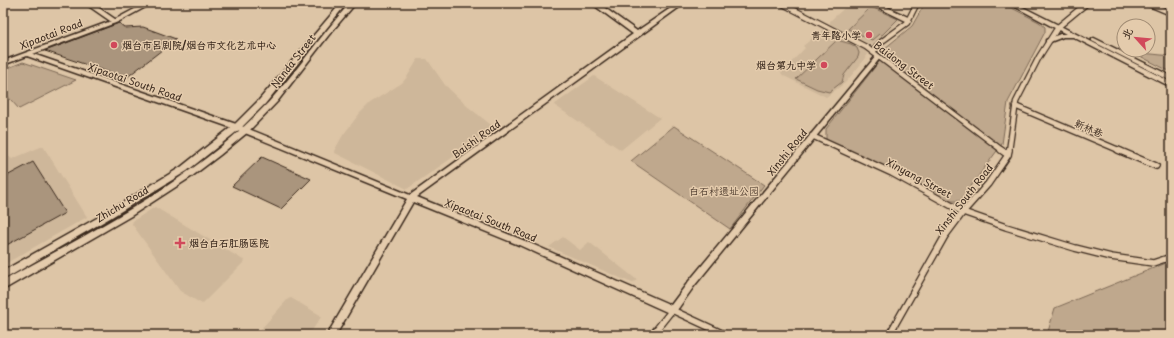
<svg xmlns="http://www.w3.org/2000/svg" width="1174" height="338" font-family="'Playpen Sans','LXGW WenKai TC',sans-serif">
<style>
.built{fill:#ceb79a}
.green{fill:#bfa88d;stroke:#7d6956}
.building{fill:#aa957d;stroke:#3b2a1e}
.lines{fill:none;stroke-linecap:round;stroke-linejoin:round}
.street-far1-casing{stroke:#3b2a1e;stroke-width:7}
.street-casing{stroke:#3b2a1e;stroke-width:8}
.secondary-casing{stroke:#3b2a1e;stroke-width:3}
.primary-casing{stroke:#3b2a1e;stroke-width:3}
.street-far1{stroke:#e4cbac;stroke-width:4.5}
.street{stroke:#e4cbac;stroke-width:5.5}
.secondary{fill:#e4cbac;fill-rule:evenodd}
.primary{fill:#e4cbac;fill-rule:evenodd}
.poi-dot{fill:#d1495b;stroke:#e4cbac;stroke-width:1.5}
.labels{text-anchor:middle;stroke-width:3;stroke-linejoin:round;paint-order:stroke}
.street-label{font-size:10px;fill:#3b2a1e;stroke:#e4cbac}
.poi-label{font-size:10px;font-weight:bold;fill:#3b2a1e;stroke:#e4cbac;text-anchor:end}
.park-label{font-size:10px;fill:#4f3d2f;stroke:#e4cbac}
</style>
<rect width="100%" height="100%" fill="#ddc5a6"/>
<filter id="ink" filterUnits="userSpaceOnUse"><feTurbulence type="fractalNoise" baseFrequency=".025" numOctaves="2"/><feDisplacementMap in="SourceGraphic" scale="8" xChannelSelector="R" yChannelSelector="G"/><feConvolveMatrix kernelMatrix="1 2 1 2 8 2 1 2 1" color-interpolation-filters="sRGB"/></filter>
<g filter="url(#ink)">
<path class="built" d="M 850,3 L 867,3 L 902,19 L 874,46 L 830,24 L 830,21 Z
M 826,27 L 861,46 L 867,54 L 866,58 L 845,83 L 826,97 L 784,76 L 781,73 L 805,48 L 803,46 Z
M 418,59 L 427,59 L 445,85 L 467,106 L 495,128 L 407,189 L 335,153 L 334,151 L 343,135 L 360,113 L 370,103 L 402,83 L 407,77 Z
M 594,76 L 660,118 L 621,150 L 554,105 Z
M 43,146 L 87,217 L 3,265 L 3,152 L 12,159 Z
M 155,207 L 245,261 L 202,304 L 180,291 L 132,224 L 133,221 Z
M 563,237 L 580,250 L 589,242 L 637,280 L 632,283 L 549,247 Z
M 291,298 L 320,315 L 321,317 L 309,335 L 260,335 L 261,329 L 288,299 Z"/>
<path class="green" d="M 925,3 L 1002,3 L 1039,22 L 1045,27 L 1045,32 L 1008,102 L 1002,144 L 960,201 L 951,201 L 944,198 L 892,170 L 826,140 L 826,129 L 882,58 L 879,53 L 912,26 Z
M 871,7 L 898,19 L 882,35 L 879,34 L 872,40 L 848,29 Z
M 837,40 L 851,44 L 857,48 L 859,53 L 858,57 L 844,75 L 842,82 L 829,92 L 817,89 L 796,79 Z
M 1132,52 L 1171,56 L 1171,72 Z
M 23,62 L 76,80 L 19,109 L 3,91 L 3,70 Z
M 674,126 L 764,185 L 730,229 L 631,161 Z
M 1171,261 L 1171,335 L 1047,335 L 1055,308 Z"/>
<path class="building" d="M 119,23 L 125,28 L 143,27 L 176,39 L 126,78 L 45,51 Z
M 262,157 L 311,179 L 281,209 L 232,186 Z
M 33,162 L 65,213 L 3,247 L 3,178 Z"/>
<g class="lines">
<g class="street-far1-casing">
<path id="street-far1" d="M 88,3 L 114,21
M 781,3 L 866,47 L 1003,151
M 874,3 L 909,20
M 1147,3 L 1171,13
M 873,52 L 881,42 L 907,23 L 917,3
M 1015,106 L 1121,151
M 812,136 L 845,151
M 1009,151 L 1016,102 L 1039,57 L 1058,27 L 1087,3"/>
</g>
<g class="street-casing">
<path id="street" d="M 842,150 L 892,173 L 963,212 L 1006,227 L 1075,248 L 1111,257 L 1153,263 L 1171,257
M 1001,150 L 1008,155
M 1118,150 L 1156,166
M 652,335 L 672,310 L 726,335
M 889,335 L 945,236 L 963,212 L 988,184 L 1008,155 L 1009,150"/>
</g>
<g class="secondary-casing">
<path id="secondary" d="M 146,3 L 153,3 L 118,22 L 33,54 L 239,125 L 410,195 L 633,34 L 591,3 L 598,3 L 637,31 L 678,3 L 685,3 L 417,197 L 525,241 L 671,305 L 689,281 L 876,56 L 880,56 L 881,57 L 695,285 L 675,313 L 672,314 L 669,313 L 519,245 L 413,202 L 336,335 L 327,335 L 407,199 L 235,129 L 27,56 L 3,65 L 3,61 L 114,20 Z
M 329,3 L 336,3 L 343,8 L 342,9 L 338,9 Z
M 1008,3 L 1015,3 L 1171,82 L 1171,87 L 1073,37 L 1063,37 L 1050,42 L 1046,42 L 1046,40 L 1060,34 L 1066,34 Z
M 1094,38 L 1171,76 L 1171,81 L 1092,41 L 1092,39 Z"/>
</g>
<g class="primary-casing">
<path id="primary" d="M 341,3 L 347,3 L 265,104 L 240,129 L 187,171 L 110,218 L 3,280 L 3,271 L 104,214 L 181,167 L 234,125 L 259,100 Z
M 350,3 L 356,3 L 328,36 L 277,102 L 248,132 L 220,155 L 191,177 L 131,216 L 3,290 L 3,281 C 90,232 184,186 256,115 C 291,81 317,39 350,3 Z"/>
</g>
<use href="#street-far1" class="street-far1"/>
<use href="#street" class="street"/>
<use href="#secondary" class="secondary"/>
<use href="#primary" class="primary"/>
</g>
</g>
<g class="poi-dot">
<circle cx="869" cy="35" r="4"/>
<circle cx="114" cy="45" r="4"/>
<circle cx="824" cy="65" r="4"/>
<path d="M178 237h4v4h4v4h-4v4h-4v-4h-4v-4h4z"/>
</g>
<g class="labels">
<g class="street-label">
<text transform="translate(51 34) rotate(-21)" y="4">Xipaotai Road</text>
<text transform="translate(293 61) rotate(-52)" y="4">Nanda Street</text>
<text transform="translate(904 65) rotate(37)" y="4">Baidong Street</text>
<text transform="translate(135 82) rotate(19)" y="4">Xipaotai South Road</text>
<text transform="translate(1089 128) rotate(23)" y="4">新林巷</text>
<text transform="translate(476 139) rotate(-36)" y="4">Baishi Road</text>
<text transform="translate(787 152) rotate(-51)" y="4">Xinshi Road</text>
<text transform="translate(919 178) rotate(28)" y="4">Xinyang Street</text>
<text transform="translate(964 199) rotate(-52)" y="4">Xinshi South Road</text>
<text transform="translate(122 204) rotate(-31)" y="4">Zhichu Road</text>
<text transform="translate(491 220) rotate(22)" y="4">Xipaotai South Road</text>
</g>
<g class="poi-label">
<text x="861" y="39">青年路小学</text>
<text x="122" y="49" text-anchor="start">烟台市吕剧院/烟台市文化艺术中心</text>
<text x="816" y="69">烟台第九中学</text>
<text x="189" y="247" text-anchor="start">烟台白石肛肠医院</text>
</g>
<g class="park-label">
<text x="724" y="195">白石村遗址公园</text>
</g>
</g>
<rect width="1174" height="338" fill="none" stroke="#e4cbac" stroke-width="16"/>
<rect x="8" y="8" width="1158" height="322" fill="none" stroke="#3b2a1e" stroke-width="1.5" filter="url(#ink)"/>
<g transform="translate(1136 38) rotate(297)"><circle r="19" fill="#e4cbac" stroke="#a08b73"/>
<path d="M0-3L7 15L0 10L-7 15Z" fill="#d1495b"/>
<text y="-6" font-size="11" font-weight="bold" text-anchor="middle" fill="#3b2a1e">北</text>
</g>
</svg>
